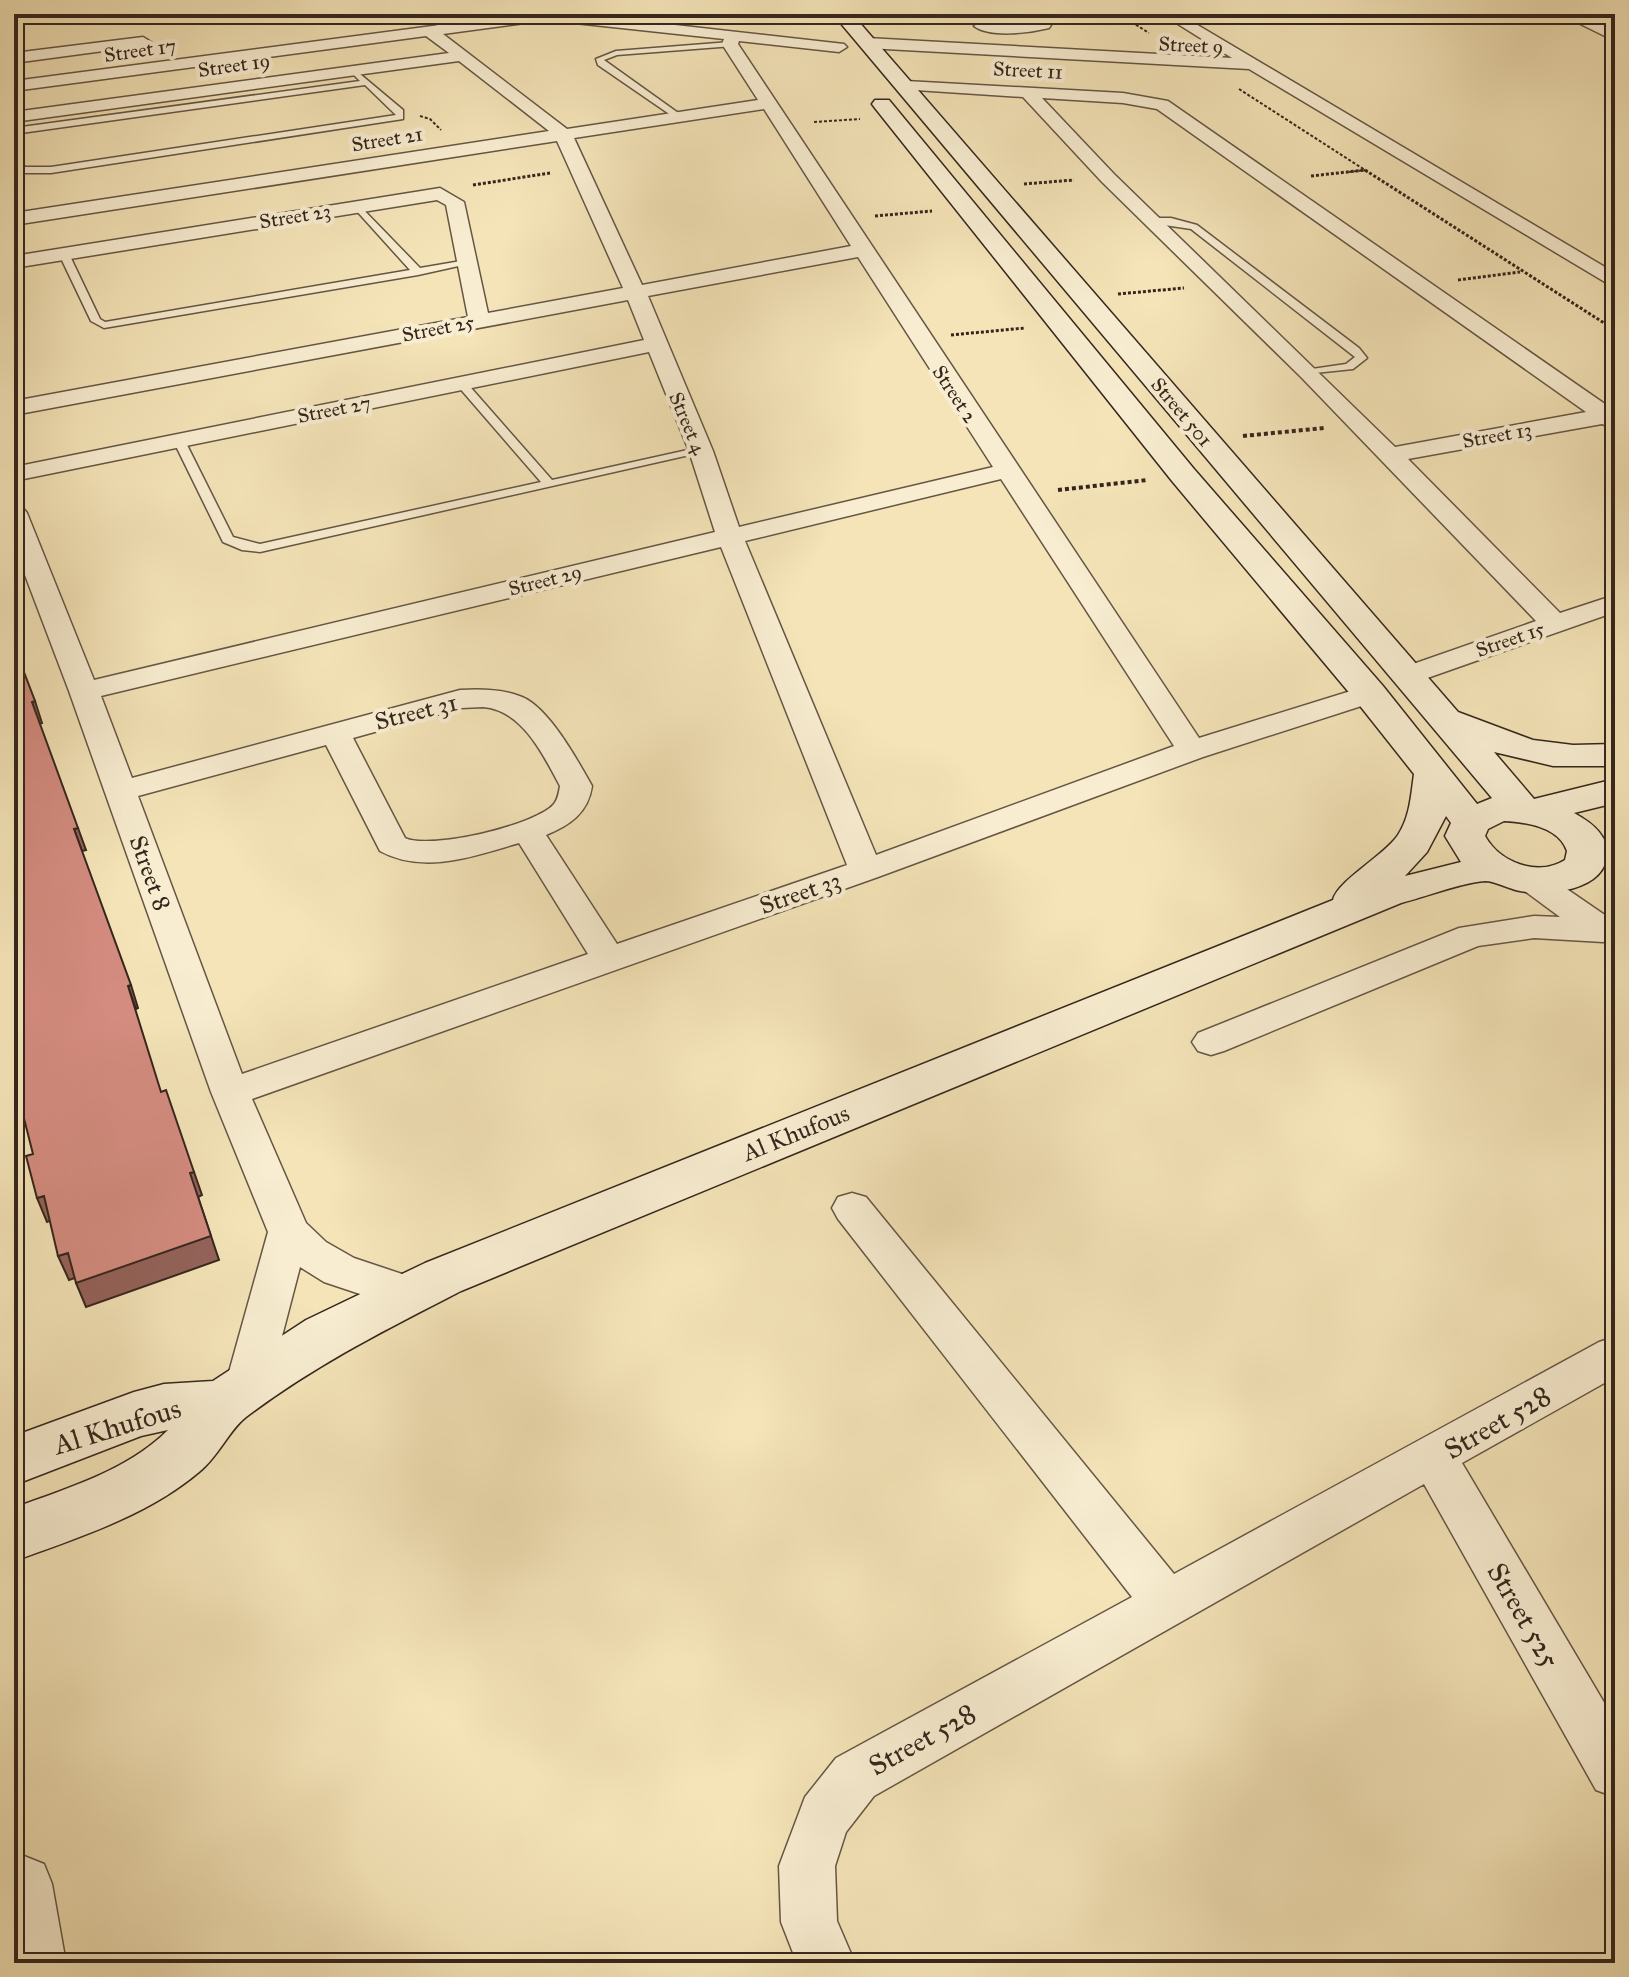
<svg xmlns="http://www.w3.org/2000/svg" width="1629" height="1977" font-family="'IM FELL Great Primer',serif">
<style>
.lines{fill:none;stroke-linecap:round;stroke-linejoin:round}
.lane-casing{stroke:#655644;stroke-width:3}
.street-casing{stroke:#655644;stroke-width:3}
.secondary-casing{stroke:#35261d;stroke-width:3}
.path-far2{stroke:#35261d;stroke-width:2;stroke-dasharray:3 2;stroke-linecap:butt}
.path-far1{stroke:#35261d;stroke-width:3;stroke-dasharray:3 2;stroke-linecap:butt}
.path{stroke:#35261d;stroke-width:4;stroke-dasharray:4 3;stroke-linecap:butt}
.lane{fill:#f8edd1;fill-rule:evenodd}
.street{fill:#f8edd1;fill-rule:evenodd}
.secondary{fill:#f8edd1;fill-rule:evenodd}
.shaded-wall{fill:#94625a;stroke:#35261d;stroke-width:2}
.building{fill:#d48c80;stroke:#35261d;stroke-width:2}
.labels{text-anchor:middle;stroke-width:8;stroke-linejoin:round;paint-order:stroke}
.far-street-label{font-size:20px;fill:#35261d;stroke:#f8edd1}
.street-label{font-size:24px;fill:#35261d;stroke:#f8edd1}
.near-street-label{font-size:28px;fill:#35261d;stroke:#f8edd1}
</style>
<rect width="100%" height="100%" fill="#f4e4b8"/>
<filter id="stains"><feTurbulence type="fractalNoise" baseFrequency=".0025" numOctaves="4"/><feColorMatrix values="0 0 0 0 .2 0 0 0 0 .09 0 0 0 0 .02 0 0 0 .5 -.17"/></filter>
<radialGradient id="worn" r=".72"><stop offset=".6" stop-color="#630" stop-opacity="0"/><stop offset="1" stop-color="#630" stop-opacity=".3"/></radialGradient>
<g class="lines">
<g class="lane-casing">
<path id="lane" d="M 424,14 L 432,14 L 451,30 L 444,32 Z
M 730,42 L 733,46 L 617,55 L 604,60 L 681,115 L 678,120 L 598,65 L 596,59 L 616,51 Z
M 354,69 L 403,110 L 403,119 L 51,173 L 22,173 L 14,164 L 14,154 L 25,167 L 51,167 L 396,115 L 365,85 L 14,134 L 14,128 L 360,81 L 350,71 Z
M 357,203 L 420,268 L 467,260 L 472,263 L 418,275 L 104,328 L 91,321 L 59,254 L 64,251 L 69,254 L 100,319 L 105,322 L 410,270 L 354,208 L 352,206 Z
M 1154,218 L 1171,218 L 1197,225 L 1359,348 L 1367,358 L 1353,369 L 1305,374 L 1305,370 L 1346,364 L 1355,357 L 1191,229 L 1151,223 L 1151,219 Z
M 461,380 L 465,381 L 552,480 L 701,447 L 707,451 L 260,552 L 242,550 L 223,542 L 173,440 L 183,437 L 233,537 L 260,544 L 541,482 L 457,385 L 457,381 Z"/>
</g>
<g class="street-casing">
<path id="street" d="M 26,14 L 67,14 L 60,18 L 14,24 L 14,16 Z
M 523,14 L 577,14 L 844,44 L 847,47 L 839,52 L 739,41 L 738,44 L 1199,738 L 1370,685 L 1380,688 L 1385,694 L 1380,700 L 1203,757 L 878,877 L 252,1099 L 306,1223 L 326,1242 L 354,1258 L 423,1281 L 429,1293 L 423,1305 L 408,1310 L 324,1282 L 300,1267 L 268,1390 L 262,1403 L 246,1409 L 230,1403 L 224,1390 L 268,1232 L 211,1092 L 69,691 L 14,546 L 14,505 L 23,508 L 27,513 L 94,680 L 715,532 L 689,451 L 649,352 L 14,481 L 14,467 L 644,340 L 628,300 L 14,415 L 14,401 L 468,317 L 446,205 L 437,200 L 14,268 L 14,256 L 440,188 L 464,202 L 488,313 L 623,288 L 557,141 L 14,225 L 14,213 L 549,131 L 459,61 L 14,122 L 14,112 L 449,53 L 426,36 L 14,91 L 14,81 ZM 547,20 L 724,39 L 722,44 L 758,100 L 567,129 L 443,34 ZM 764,109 L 851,246 L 642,285 L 574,138 ZM 858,257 L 993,467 L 739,527 L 713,451 L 648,296 ZM 1001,479 L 1174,746 L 876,855 L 745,541 ZM 721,547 L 847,865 L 617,944 L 546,835 C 570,825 588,813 592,786 C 578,761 549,708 522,697 C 503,689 481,689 460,690 L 132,778 L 101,696 ZM 483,707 C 522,710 543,754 560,786 C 559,792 558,799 554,804 C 537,825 430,850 405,838 L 353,738 L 461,708 ZM 326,745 L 380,851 C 424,875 474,856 519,843 L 588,954 L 242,1074 L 138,796 Z
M 1025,14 L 1041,14 L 1051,25 L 1049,28 C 1029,33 990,38 974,26 L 981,22 L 1032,22 Z
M 1162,14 L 1179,14 L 1615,273 L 1615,288 L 1249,69 L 867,48 L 859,43 L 867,38 L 1232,58 Z
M 1560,14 L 1579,14 L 1615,30 L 1615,41 Z
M 143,37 L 151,42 L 148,45 L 14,63 L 14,53 Z
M 906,81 L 1123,93 L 1168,101 L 1615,411 L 1615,429 L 1602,424 L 1408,459 L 1560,613 L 1615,595 L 1615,612 L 1416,682 L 1406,685 L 1396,682 L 1391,676 L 1396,670 L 1536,621 L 1301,377 L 1102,182 L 1023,97 L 900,89 L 900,83 ZM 1042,98 L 1123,103 L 1157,109 L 1586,412 L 1395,447 L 1114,174 Z
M 1530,869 L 1542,872 L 1615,922 L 1615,939 L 1603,942 L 1534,938 L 1478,946 L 1224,1051 L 1211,1055 L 1198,1051 L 1192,1042 L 1198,1033 L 1459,928 L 1534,916 L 1560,917 L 1518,886 L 1513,879 L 1518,872 Z
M 852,1193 L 866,1197 L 1174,1574 L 1599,1342 L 1615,1337 L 1615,1377 L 1462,1463 L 1615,1721 L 1615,1797 L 1596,1790 L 1424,1484 L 874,1796 L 846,1832 L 835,1866 L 837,1921 L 855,1963 L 797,1963 L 781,1922 L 779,1866 L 805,1797 L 836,1758 L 1132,1597 L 838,1219 L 832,1208 L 838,1197 Z
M 24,1856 L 44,1864 L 52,1884 L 66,1963 L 14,1963 L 14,1860 Z"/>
</g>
<g class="secondary-casing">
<path id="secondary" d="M 833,14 L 852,14 L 1458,712 L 1533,740 L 1573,745 L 1615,744 L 1615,766 L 1553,766 L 1494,752 L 1534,799 L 1615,779 L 1615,803 L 1574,813 C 1589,821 1608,834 1607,854 C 1605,891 1548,896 1520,891 C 1509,889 1495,881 1485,881 C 1460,883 1425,897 1401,903 L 461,1291 C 385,1330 315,1365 246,1417 C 230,1429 218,1457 199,1472 C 147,1516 77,1538 14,1561 L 14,1508 C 67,1488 127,1471 168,1430 L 141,1436 L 14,1485 L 14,1436 L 134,1392 L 164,1384 L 213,1381 L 306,1320 L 425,1263 L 1333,900 C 1337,881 1385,855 1398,835 C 1410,817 1411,795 1414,774 L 1357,702 L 1172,481 L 875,108 L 872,104 L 875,100 L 889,100 L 1194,469 L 1383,686 L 1477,804 L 1492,798 ZM 1446,816 L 1451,823 L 1445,836 L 1461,862 L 1405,876 L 1427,852 ZM 1504,821 C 1526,822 1559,827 1567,851 L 1565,860 C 1538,877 1500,863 1485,836 L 1488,829 Z"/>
</g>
<path class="path-far2" d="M 1119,14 L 1149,33
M 1066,15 L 1080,14
M 1239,89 L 1368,172
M 420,116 L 430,119 L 441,130
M 814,122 L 860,119
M 1349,172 L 1365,170"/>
<path class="path-far1" d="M 1365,170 L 1615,330
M 1311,176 L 1365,170
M 1024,184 L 1074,180
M 473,185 L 550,173
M 875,216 L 932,211
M 1458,280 L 1520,272
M 1118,294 L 1184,288
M 951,335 L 1025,328"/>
<path class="path" d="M 1243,436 L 1324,428
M 1058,490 L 1147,480"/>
<use href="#lane" class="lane"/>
<use href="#street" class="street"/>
<use href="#secondary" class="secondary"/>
</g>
<path class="shaded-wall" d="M 35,701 L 42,723 L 39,724 L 32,702 Z
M 78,828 L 86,850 L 82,851 L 74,829 Z
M 131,985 L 138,1008 L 136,1009 L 128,986 Z
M 194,1172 L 202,1195 L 198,1197 L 219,1260 L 86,1307 L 76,1283 L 190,1173 Z
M 44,1196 L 54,1219 L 47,1222 L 37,1198 Z
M 68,1253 L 78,1277 L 69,1280 L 58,1256 Z"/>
<path class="building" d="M 14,646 L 35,701 L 32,702 L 78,828 L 74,829 L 131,985 L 128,986 L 161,1092 L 166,1090 L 194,1172 L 190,1173 L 211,1236 L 76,1283 L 68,1253 L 58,1256 L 44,1196 L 37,1198 L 26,1156 L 33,1154 L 14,1079 Z"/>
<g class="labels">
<g class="far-street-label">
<text transform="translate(1191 45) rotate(3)" y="7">Street 9</text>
<text transform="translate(140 50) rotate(-8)" y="7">Street 17</text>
<text transform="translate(234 65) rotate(-8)" y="7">Street 19</text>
<text transform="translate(1028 70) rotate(3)" y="7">Street 11</text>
<text transform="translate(387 139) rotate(-9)" y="7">Street 21</text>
<text transform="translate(295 216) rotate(-9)" y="7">Street 23</text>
<text transform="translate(438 328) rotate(-11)" y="7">Street 25</text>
<text transform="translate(955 394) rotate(57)" y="7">Street 2</text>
<text transform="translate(334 409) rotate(-11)" y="7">Street 27</text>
<text transform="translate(1182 412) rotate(50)" y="7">Street 501</text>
<text transform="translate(688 423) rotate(67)" y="7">Street 4</text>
<text transform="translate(1497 435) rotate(-10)" y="7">Street 13</text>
<text transform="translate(545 580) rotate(-14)" y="7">Street 29</text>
<text transform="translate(1510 639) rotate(-19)" y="7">Street 15</text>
</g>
<g class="street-label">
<text transform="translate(416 712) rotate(-14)" y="8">Street 31</text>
<text transform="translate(150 873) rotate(70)" y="8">Street 8</text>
<text transform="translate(800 893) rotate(-19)" y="8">Street 33</text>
<text transform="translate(796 1133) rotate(-22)" y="8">Al Khufous</text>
</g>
<g class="near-street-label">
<text transform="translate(1497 1422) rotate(-30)" y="10">Street 528</text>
<text transform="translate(117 1426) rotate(-17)" y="10">Al Khufous</text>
<text transform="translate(1524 1615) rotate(60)" y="10">Street 525</text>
<text transform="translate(922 1739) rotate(-29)" y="10">Street 528</text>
</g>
</g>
<rect width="1629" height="1977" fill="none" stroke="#f4e4b8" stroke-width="48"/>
<rect x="16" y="16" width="1597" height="1945" fill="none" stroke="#35261d" stroke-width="4"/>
<rect x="24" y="24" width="1581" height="1929" fill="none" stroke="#35261d" stroke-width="2"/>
<rect width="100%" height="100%" filter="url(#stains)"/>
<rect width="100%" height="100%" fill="url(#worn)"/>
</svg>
